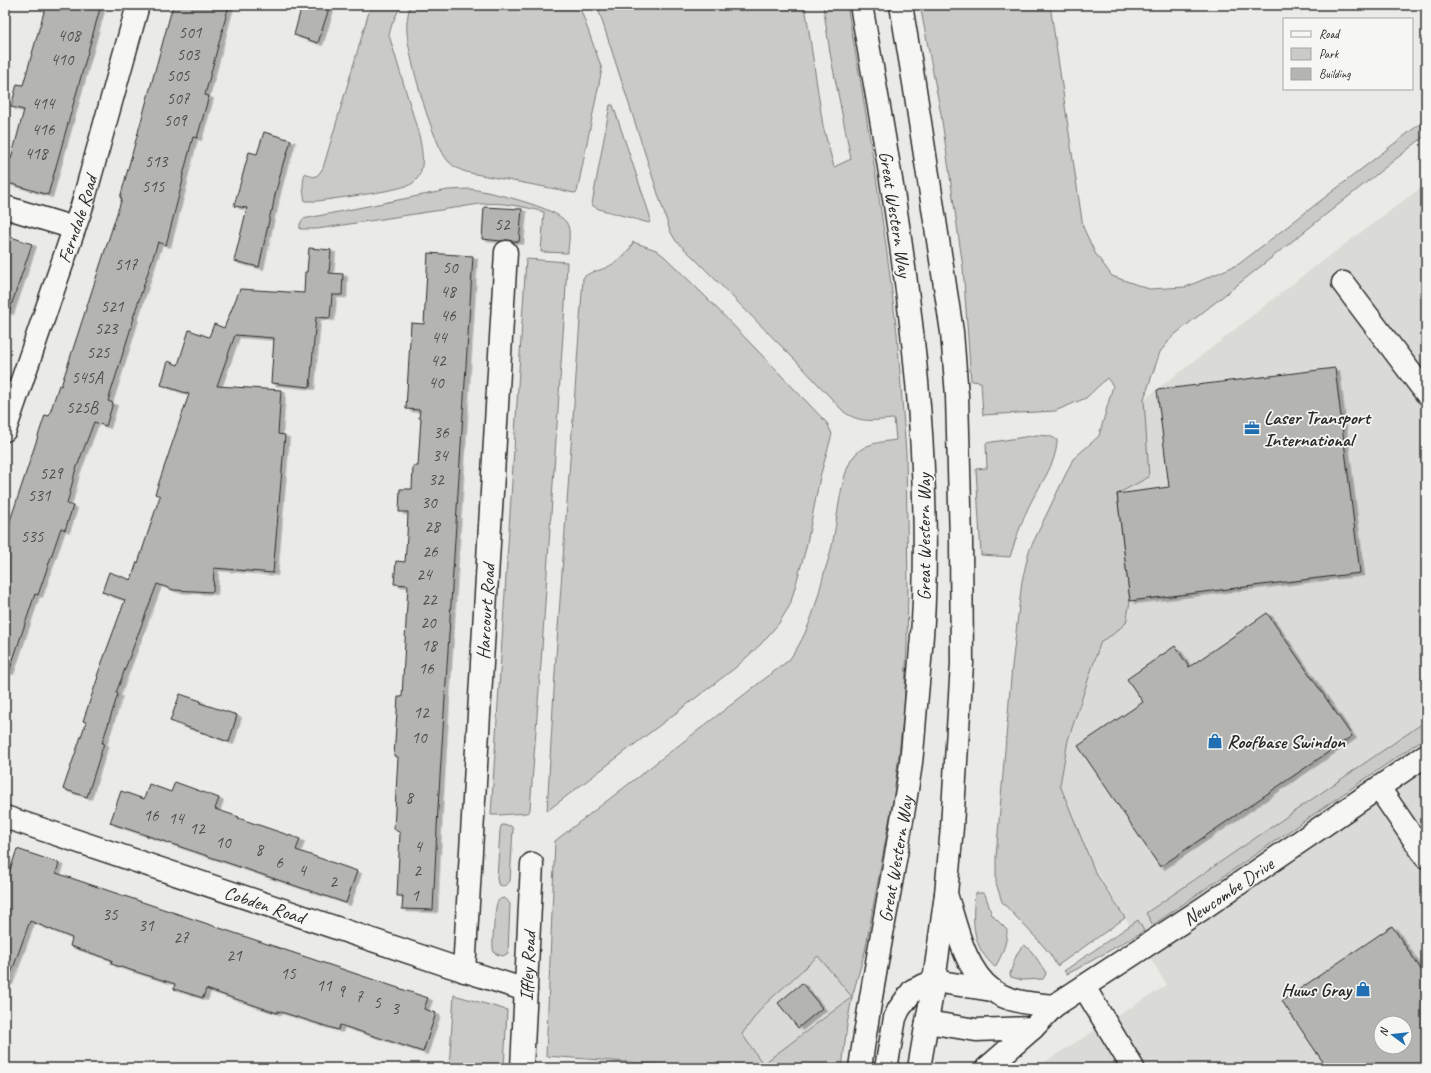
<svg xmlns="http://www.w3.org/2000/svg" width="1431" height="1073" font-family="Caveat,sans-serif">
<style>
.built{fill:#dadad6;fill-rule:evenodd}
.green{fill:#cacac7;stroke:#7a7a79;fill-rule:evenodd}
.building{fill:#b4b4b1;stroke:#2b2b2b;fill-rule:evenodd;filter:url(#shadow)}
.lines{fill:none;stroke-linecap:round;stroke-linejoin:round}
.street-casing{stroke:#2b2b2b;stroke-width:25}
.secondary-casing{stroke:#2b2b2b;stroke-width:25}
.street{stroke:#f6f6f2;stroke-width:22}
.secondary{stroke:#f6f6f2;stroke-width:22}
.labels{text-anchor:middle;stroke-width:3.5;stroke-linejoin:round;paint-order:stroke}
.number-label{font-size:17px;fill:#4d4d4c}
.street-label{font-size:19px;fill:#2b2b2b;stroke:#f6f6f2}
.poi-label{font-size:19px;font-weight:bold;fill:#2b2b2b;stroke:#f6f6f2;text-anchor:start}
</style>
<defs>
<filter id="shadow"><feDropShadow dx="4.5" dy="2.5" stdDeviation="0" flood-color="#0004"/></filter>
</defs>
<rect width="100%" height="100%" fill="#eaeae6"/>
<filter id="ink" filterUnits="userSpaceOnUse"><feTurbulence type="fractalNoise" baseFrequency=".025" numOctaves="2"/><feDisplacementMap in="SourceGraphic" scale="8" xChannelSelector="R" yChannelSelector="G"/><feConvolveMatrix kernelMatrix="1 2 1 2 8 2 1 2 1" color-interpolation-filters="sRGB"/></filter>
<g filter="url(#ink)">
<path class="built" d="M 1426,184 L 1426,1068 L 1035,1068 L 1167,985 L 1053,802 L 1110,425 L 1214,346 L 1309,271 ZM 1381,1023 L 1405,1023 L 1405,1047 L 1381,1047 Z
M 819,956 L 852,997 L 763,1065 L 742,1034 L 763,1006 Z"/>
<path class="green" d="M 371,5 L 401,5 L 392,24 L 389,35 L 419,135 C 422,150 427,172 413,183 C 402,191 336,198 318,201 L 305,201 C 303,192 302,182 305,173 L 313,177 L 318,175 L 323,168 Z
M 410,5 L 579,5 L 602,69 L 577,192 L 574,193 L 561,190 L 470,173 C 462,171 455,168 449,162 C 433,146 408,56 407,32 C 406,23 408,14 410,5 Z
M 597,5 L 805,5 L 823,126 L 834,167 L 851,159 L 830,53 L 823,5 L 847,5 L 862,90 L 876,177 L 887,253 L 897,333 L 906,453 L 908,586 L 907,646 L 904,711 L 894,795 L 865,951 L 852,997 L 847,1025 L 842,1068 L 708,1068 L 546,1056 L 555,841 L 789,660 C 809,633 816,605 824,573 C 828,561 832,548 834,535 C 838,514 841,472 854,456 C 864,443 881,442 896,440 L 894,419 C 875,420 861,424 844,412 L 801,366 L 693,257 L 676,241 L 670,231 ZM 818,956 L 852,997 L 763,1064 L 742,1034 L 763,1006 Z
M 920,5 L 1050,5 L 1083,227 L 1095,253 L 1112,276 L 1149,289 L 1186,287 L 1239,264 L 1426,119 L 1426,135 L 1173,336 L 1160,352 L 1144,399 L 1149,477 L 1117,494 L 1130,601 L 1126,623 L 1112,635 L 1101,641 L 1068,740 L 1060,785 L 1095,872 L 1125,918 L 1057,966 L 1050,954 L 1039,941 L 1002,902 L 996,883 L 996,857 L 1012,666 L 1022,581 L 1029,551 L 1073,459 L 1099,436 L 1113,386 L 1107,378 L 1086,398 L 1055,411 L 983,415 L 981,382 L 971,381 L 963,267 L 941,114 Z
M 610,105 L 613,105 L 650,216 L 650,221 L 649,223 L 599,209 L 593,206 L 592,204 Z
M 471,189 C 491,192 555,207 566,222 C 572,230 568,244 568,253 L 541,252 L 544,212 C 522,206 502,202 480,204 L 317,229 L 300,229 L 300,224 L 303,219 L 448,190 Z
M 633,242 L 656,250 L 665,257 L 705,296 L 827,423 L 832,434 L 820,477 L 806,548 L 790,605 L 779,623 L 761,644 L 735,668 L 547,811 L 556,656 L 583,278 C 588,273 593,272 600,270 C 614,265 628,256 633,242 Z
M 526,259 L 567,262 L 565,305 L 541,663 L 530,809 L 529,812 L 526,813 L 499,815 L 491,815 Z
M 1037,435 L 1050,436 L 1057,440 C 1057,464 1038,487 1028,508 C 1021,524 1015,540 1010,557 L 981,555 L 976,469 L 987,468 L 986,443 Z
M 1426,721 L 1426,737 L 1153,925 L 1146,913 Z
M 502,825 L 511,826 L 513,829 L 510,881 C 507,886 502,887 498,884 L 497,878 L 500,831 L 501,826 Z
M 977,893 L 983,893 L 985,894 L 992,915 L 1007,930 C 1007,942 1002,956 995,967 C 972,947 972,923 975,894 Z
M 504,898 L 506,899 L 510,904 L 508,953 L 503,956 C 500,955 496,955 494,952 C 491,947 495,915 496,907 C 497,902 498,899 504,898 Z
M 1138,920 L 1144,931 L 1077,969 L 1067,974 L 1064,971 Z
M 1024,945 C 1033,950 1039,963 1045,971 L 1046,974 L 1043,979 L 1022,980 L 1011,977 L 1010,974 C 1013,965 1016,951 1024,945 Z
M 454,995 L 507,1010 L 504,1068 L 449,1068 Z"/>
<path class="building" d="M 46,5 L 101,5 L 48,195 L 5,182 L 5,157 L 11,159 L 24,110 L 11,107 L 17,84 L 23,85 Z
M 173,5 L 229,5 L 205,95 L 209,96 L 197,138 L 193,137 L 182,179 L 183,180 L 166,245 L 158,242 L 133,318 L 134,318 L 108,401 L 113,403 L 106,426 L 94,422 L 75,472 L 67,504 L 73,506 L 65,530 L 61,528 L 38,595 L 35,594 L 9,672 L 5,671 L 5,536 L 45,415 L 49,416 L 59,385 L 61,386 L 122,198 L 120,198 Z
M 302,5 L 330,5 L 318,43 L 294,35 Z
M 264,132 L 291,140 L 285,161 L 284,160 L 275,195 L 272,211 L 271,211 L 259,267 L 234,261 L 247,208 L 234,206 L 249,152 L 257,154 Z
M 484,207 L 522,209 L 519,242 L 507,240 L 501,241 L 482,239 Z
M 5,235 L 32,244 L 9,312 L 5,311 Z
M 309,248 L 331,250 L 329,273 L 343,274 L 342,295 L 332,295 L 330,318 L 316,317 L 310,387 L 271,383 L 274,338 L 235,335 L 217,386 L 281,390 L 278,434 L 285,435 L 273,573 L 214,568 L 213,592 L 174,590 L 157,584 L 116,693 L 118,694 L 102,743 L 104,743 L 87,797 L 63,789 L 86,722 L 83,721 L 98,677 L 97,676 L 125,600 L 102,592 L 109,572 L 131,580 L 137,562 L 138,563 L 160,496 L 155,494 L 189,394 L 161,385 L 168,361 L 178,365 L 189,330 L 209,337 L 214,324 L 224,328 L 240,289 L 304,293 L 305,272 L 307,272 Z
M 428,253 L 473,256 L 438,808 L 433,910 L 402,909 L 403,896 L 397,896 L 400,833 L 394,829 L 398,757 L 394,756 L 398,697 L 402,697 L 408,585 L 394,584 L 396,561 L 405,562 L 407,536 L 408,512 L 399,512 L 400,489 L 412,489 L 413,466 L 418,466 L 421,418 L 419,418 L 420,410 L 406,409 L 411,323 L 424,324 Z
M 1335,368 L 1360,573 L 1130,601 L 1117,494 L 1169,487 L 1157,390 Z
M 1267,613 L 1352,736 L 1160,867 L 1078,746 L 1143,702 L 1127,679 L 1175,646 L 1189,667 Z
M 180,694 L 201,701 L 200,703 L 237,715 L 229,742 L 170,721 Z
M 175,782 L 219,798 L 215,809 L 239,817 L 238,818 L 300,839 L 296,850 L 357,871 L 346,903 L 110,823 L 121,791 L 144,799 L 149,784 L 171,792 Z
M 17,849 L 59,863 L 56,873 L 428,998 L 424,1009 L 436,1013 L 423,1052 L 340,1025 L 338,1030 L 278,1011 L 277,1013 L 206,989 L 203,998 L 174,989 L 175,984 L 111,964 L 112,960 L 70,946 L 72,938 L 30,921 L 8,982 L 5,982 L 5,885 Z
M 1392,926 L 1426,977 L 1426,1068 L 1327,1068 L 1282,1001 ZM 1381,1023 L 1405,1023 L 1405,1047 L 1381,1047 Z
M 802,983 L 822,1008 L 798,1028 L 778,1003 Z"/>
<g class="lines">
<g class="street-casing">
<g id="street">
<path d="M 5,207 L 74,228"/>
<path d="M 1343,283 L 1426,393"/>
<path d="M 1379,788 L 1426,857"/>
<path id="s1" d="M 5,817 L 450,966 L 526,990"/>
<path d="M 946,894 C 956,925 964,969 992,990 C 1008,1002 1034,1004 1054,1006"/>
<path id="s2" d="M 464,971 L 506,252"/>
<path d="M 1084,987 L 1133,1068"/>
<path d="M 927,1022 L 976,1030 L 1033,1028"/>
<path id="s3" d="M 522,1068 L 532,864"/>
<path d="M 886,1068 L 895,1018 L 899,1009 L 913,990 L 934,981 L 992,990"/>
<path id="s4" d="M 987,1068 L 1033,1028 L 1054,1006 L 1202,909 L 1426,755"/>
</g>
</g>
<g class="secondary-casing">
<g id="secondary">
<path d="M 901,5 L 914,83 L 952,332 L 957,396 L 961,541 L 962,663 L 952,827 L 946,894 L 934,981 L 919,1068"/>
<path id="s5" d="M 5,430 L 82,206 L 138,5"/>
<path id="s6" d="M 860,1068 C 874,968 895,870 910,770 C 913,749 914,727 916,706 C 919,670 923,634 924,599 C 931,398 896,201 861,5"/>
</g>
</g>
<use href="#street" class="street"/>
<use href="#secondary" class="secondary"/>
</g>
</g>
<defs>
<g id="office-bare" transform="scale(1.2)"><path d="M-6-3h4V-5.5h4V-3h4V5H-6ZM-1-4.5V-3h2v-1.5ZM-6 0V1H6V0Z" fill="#1f6fb2" stroke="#f6f6f2" stroke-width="2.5" paint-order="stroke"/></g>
<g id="shop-bare" transform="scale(1.2)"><path d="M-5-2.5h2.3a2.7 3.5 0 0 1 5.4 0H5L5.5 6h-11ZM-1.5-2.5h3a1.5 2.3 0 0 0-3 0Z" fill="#1f6fb2" stroke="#f6f6f2" stroke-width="2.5" paint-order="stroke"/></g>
</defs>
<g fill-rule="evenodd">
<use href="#office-bare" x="1252" y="428"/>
<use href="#shop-bare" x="1215" y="741"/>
<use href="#shop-bare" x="1363" y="989"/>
</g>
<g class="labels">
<g class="number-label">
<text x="190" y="38">501</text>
<text x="69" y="41">408</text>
<text x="188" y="60">503</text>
<text x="62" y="65">410</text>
<text x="178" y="81">505</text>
<text x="178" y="104">507</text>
<text x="43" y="109">414</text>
<text x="175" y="126">509</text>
<text x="43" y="135">416</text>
<text x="36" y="159">418</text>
<text x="156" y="167">513</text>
<text x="153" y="192">515</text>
<text x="502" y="230">52</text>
<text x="126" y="270">517</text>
<text x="450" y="273">50</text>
<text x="448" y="297">48</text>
<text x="112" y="312">521</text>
<text x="448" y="321">46</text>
<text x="106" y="334">523</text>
<text x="439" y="343">44</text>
<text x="98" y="358">525</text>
<text x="438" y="366">42</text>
<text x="87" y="383">545A</text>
<text x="436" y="388">40</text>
<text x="82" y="413">525B</text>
<text x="441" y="438">36</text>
<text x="440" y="461">34</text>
<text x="51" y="479">529</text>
<text x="436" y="485">32</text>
<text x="39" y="501">531</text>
<text x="429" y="508">30</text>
<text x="432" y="532">28</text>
<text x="32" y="542">535</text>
<text x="430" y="557">26</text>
<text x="424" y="580">24</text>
<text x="429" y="605">22</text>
<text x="428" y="628">20</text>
<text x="429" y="651">18</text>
<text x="426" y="674">16</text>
<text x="421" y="718">12</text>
<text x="419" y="743">10</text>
<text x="409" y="803">8</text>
<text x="151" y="821">16</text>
<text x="176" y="824">14</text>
<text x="197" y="834">12</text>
<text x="223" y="848">10</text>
<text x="418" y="852">4</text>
<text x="259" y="855">8</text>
<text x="279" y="868">6</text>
<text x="302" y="876">4</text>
<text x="417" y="876">2</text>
<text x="333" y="887">2</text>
<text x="415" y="901">1</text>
<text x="110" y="920">35</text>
<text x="146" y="931">31</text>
<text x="181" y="943">27</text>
<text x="234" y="961">21</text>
<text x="288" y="979">15</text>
<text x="324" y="991">11</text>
<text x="341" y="997">9</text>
<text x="359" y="1002">7</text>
<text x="377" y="1008">5</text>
<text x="395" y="1014">3</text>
</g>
<g class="street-label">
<text transform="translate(896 214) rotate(81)" y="7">Great Western Way</text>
<text dy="7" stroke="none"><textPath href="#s5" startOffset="223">Ferndale Road</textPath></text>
<text transform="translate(923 537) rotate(-90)" y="7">Great Western Way</text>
<text dy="7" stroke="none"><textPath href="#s2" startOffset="360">Harcourt Road</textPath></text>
<text dy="7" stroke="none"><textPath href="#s6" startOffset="212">Great Western Way</textPath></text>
<text dy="7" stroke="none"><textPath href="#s4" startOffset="300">Newcombe Drive</textPath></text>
<text dy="7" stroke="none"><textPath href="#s1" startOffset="274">Cobden Road</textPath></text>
<text dy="7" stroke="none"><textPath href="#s3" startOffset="102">Iffley Road</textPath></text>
</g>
<g class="poi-label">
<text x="1264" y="424">Laser Transport<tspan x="1264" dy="22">International</tspan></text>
<text x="1227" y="748">Roofbase Swindon</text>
<text x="1351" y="996" text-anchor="end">Huws Gray</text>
</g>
</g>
<rect width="1431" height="1073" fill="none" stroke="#f6f6f2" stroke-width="20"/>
<rect x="10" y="10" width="1411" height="1053" fill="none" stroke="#2b2b2b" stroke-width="1.5" filter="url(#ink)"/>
<rect x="1283" y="18" width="130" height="72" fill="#f6f6f2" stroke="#a5a5a2"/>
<rect x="1291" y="31" width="20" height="6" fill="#f6f6f2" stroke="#a5a5a2"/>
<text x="1319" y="38" font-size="12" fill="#2b2b2b">Road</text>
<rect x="1291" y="48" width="20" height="12" fill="#cacac7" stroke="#a5a5a2"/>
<text x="1319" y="58" font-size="12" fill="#2b2b2b">Park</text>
<rect x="1291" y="68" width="20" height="12" fill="#b4b4b1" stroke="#a5a5a2"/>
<text x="1319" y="78" font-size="12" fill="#2b2b2b">Building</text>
<g transform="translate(1393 1035) rotate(285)"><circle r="19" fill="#f6f6f2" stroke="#a5a5a2"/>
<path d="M0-3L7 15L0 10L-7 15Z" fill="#1f6fb2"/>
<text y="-6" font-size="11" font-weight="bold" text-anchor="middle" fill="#2b2b2b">N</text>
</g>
</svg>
